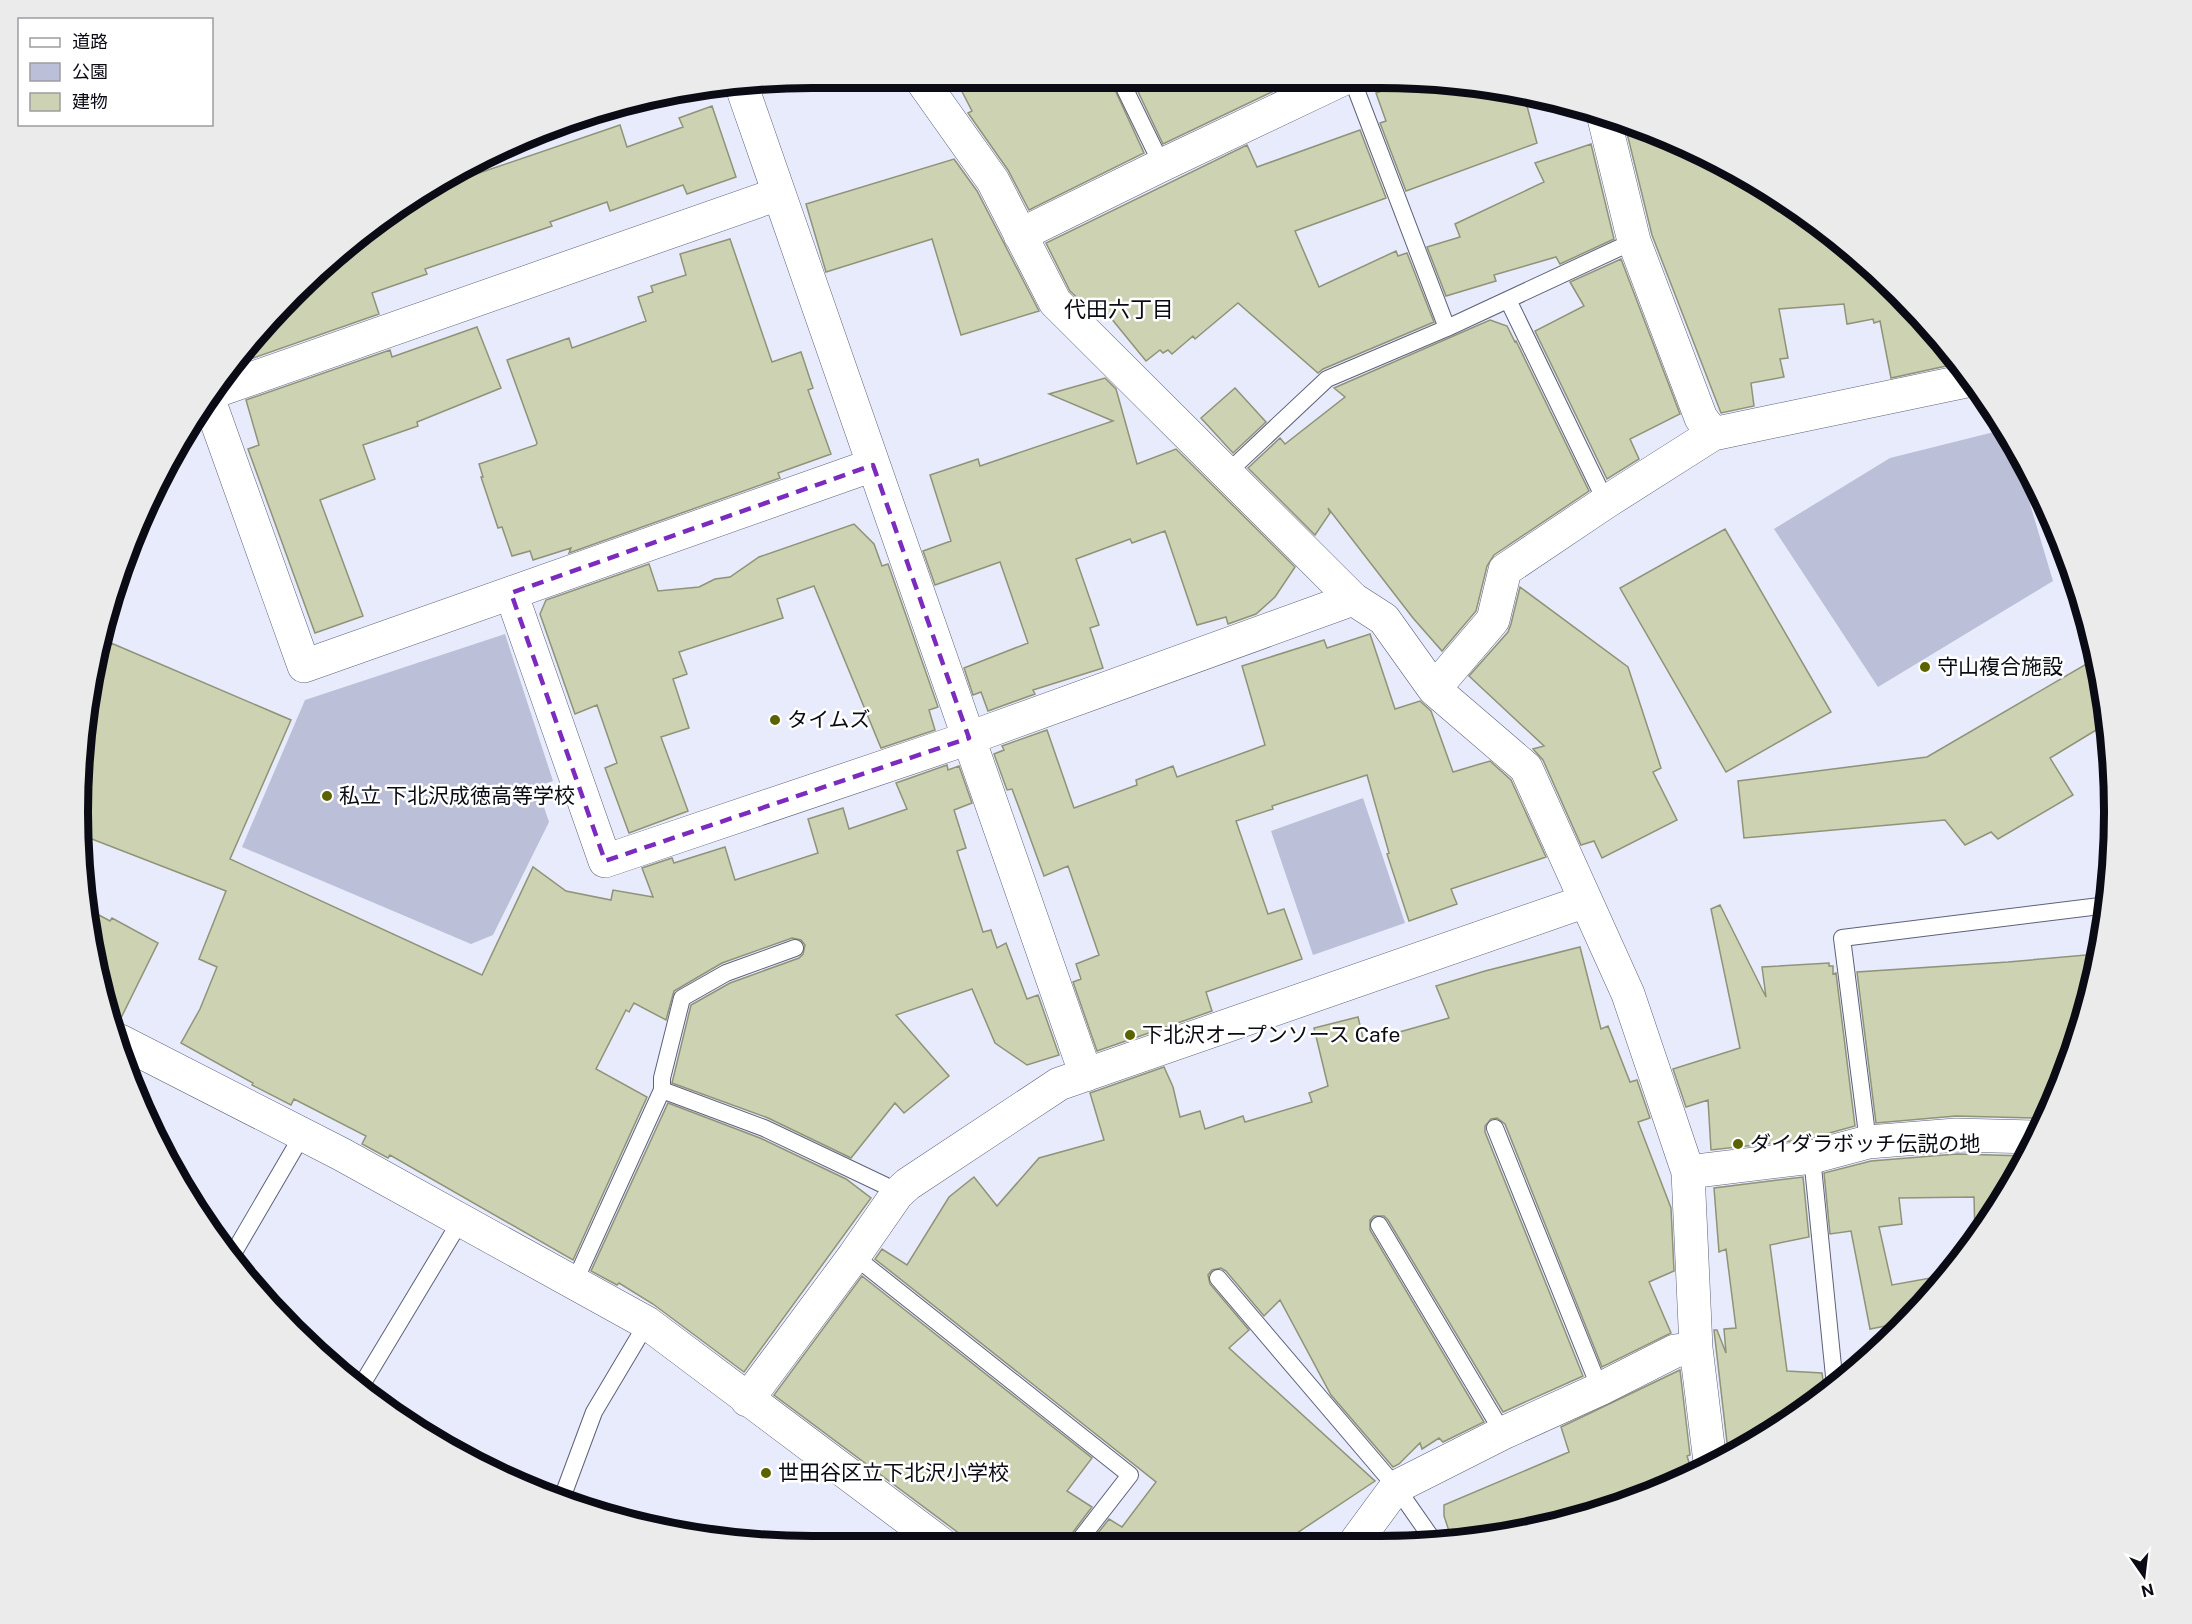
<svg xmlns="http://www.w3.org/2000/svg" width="2192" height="1624" font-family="'Public Sans','Noto Sans JP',sans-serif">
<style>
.green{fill:#bbc0d8}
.building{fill:#cdd2b2;stroke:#8f9378;stroke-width:1.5}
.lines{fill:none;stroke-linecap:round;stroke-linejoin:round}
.service-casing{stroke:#5e627a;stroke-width:18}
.minor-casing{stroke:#5e627a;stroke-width:34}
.service{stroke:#fff;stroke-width:16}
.minor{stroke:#fff;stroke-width:33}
.marked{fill:none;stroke:#7b2cbf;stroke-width:4.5;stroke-dasharray:12 8;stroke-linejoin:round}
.poi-dot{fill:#5b6300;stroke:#fff;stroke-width:2}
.labels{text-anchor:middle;stroke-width:5;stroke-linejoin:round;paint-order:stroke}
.poi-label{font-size:21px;fill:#0a0b14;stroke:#fff;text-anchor:start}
.neighbourhood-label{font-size:22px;fill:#0a0b14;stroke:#fff}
.rim{fill:none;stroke:#0a0b14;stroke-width:8}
</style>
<rect width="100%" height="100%" fill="#e8ebfc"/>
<path class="green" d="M 2002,430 L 2013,447 L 2053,581 L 1878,687 L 1774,529 L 1890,458 Z
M 505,634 L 553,781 L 537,786 L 549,822 L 493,935 L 471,944 L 242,847 L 305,700 Z
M 1363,798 L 1405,923 L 1313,955 L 1271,831 Z"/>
<path class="building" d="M 955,78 L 1110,79 L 1144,153 L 1029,210 L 1008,170 L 968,113 L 972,111 Z
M 1132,79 L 1299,79 L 1163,144 Z
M 1418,80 L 1524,95 L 1537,143 L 1406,191 L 1380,123 L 1386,121 L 1376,93 Z
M 712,106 L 736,177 L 687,194 L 683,185 L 610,211 L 607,202 L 550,222 L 552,226 L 425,269 L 427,274 L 372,293 L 379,314 L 236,364 L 260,328 L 405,202 L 440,183 L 441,186 L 620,125 L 627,147 L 683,127 L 679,118 Z
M 1624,121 L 1661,134 L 1788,202 L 1864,260 L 1960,363 L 1891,378 L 1880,321 L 1874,323 L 1873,319 L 1847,324 L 1844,304 L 1779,309 L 1788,358 L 1780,359 L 1784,377 L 1751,383 L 1754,406 L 1721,413 L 1652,235 Z
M 1360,130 L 1386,198 L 1295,231 L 1319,287 L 1396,251 L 1398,256 L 1407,253 L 1434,322 L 1323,369 L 1318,373 L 1238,303 L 1195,339 L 1193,336 L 1172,354 L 1168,350 L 1163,353 L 1160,350 L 1146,361 L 1097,301 L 1087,307 L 1070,291 L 1046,243 L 1247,145 L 1257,167 Z
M 1591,144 L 1614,239 L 1560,264 L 1556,257 L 1494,275 L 1496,281 L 1446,296 L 1427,247 L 1460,237 L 1455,224 L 1544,182 L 1535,163 Z
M 954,159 L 977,191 L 1039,311 L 961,335 L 932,239 L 826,272 L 806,204 Z
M 730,239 L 772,362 L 801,352 L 813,388 L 808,390 L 831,454 L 778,473 L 780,478 L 569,553 L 571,548 L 533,560 L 530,551 L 512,556 L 502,527 L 498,528 L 481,477 L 483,477 L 479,464 L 536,445 L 537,443 L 507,360 L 569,338 L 572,348 L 646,321 L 638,297 L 653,292 L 651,286 L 686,275 L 680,254 Z
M 1621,259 L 1680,414 L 1630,439 L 1639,459 L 1607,479 L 1535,331 L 1584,306 L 1570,282 Z
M 1490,320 L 1507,326 L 1515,342 L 1516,341 L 1589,491 L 1494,555 L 1487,566 L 1476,611 L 1442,651 L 1413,618 L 1328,508 L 1330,513 L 1315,535 L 1248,468 L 1280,438 L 1285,444 L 1345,397 L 1334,388 Z
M 477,327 L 501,388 L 417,422 L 418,426 L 363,445 L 375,479 L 320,500 L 363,616 L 315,633 L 248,449 L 259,445 L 246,400 L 390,350 L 392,357 Z
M 1105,378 L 1116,389 L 1137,464 L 1176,449 L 1295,567 L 1275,597 L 1256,614 L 1228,624 L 1226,617 L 1197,625 L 1165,531 L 1132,543 L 1130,539 L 1076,559 L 1099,625 L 1090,628 L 1103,668 L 1033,690 L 1035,694 L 988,711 L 981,692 L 973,695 L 964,668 L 1028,643 L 1000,562 L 935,585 L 923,551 L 951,541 L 930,475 L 978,459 L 980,466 L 1113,421 L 1049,394 Z
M 1235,388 L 1266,422 L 1233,453 L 1201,418 Z
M 854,524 L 874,544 L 882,566 L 888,564 L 938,707 L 929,710 L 935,730 L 881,748 L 814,586 L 777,599 L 783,618 L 679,652 L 687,674 L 673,679 L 689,728 L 661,737 L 688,811 L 629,833 L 605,768 L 617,763 L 597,705 L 575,714 L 540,614 L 546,600 L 649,564 L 658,591 L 699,587 L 715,579 L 730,577 L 759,557 Z
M 1725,529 L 1831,712 L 1726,772 L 1620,588 Z
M 1520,587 L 1628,667 L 1661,768 L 1653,772 L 1677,820 L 1602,858 L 1594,841 L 1581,845 L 1543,760 L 1533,749 L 1544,746 L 1469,676 L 1508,632 L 1511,624 Z
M 1370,634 L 1395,709 L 1420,701 L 1431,711 L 1453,772 L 1490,761 L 1511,780 L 1546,857 L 1451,889 L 1457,904 L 1409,921 L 1387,854 L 1389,853 L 1367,775 L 1272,806 L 1273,809 L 1236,821 L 1268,914 L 1284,909 L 1302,959 L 1206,992 L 1212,1011 L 1097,1051 L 1073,982 L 1081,979 L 1076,964 L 1099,955 L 1068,866 L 1044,876 L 1021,813 L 1012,789 L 1007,790 L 994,754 L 1004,750 L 1002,746 L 1047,730 L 1074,808 L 1137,785 L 1136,780 L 1173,766 L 1177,777 L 1265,745 L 1242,666 L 1324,640 L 1327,648 Z
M 111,643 L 291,720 L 230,859 L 482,975 L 533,867 L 566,891 L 611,900 L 613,890 L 653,897 L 642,868 L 672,858 L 674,863 L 725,847 L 735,880 L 818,853 L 808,819 L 843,808 L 849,829 L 907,809 L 896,783 L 947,765 L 948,770 L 959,766 L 972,803 L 954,810 L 966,848 L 957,851 L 983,932 L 991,930 L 997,948 L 1006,943 L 1027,999 L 1038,995 L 1059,1055 L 1027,1065 L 995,1043 L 972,989 L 896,1015 L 949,1076 L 904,1113 L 895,1103 L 851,1158 L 768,1118 L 672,1083 L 691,1005 L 730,983 L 799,958 L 803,954 L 805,945 L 801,940 L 792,938 L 722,963 L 674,991 L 666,1020 L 634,1003 L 629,1012 L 626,1010 L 596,1069 L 647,1097 L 573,1260 L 390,1155 L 388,1158 L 362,1144 L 366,1136 L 294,1099 L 291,1105 L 252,1085 L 253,1083 L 181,1043 L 200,1009 L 217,967 L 199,959 L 226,891 L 84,836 L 84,716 L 91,684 L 93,685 Z
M 2095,659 L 2106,724 L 2050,758 L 2073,795 L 1998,839 L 1991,832 L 1965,845 L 1945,820 L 1744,838 L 1738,781 L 1927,757 Z
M 1720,905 L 1766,997 L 1762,967 L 1829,963 L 1829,966 L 1833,966 L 1833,974 L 1836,973 L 1855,1126 L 1808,1139 L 1711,1150 L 1708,1100 L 1686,1107 L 1673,1069 L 1740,1048 L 1711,909 Z
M 84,907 L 110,921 L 112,918 L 158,943 L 119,1022 L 115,1023 Z
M 1580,947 L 1601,1029 L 1608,1026 L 1630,1082 L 1637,1080 L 1650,1118 L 1638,1122 L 1671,1208 L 1674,1271 L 1649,1282 L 1671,1333 L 1602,1367 L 1505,1124 L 1497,1118 L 1491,1119 L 1485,1126 L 1485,1132 L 1583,1376 L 1503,1412 L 1388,1220 L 1384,1216 L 1374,1216 L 1370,1220 L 1370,1230 L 1484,1422 L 1443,1442 L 1439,1438 L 1422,1449 L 1420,1443 L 1399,1464 L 1393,1467 L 1331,1395 L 1280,1300 L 1264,1316 L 1226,1271 L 1221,1268 L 1212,1270 L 1208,1275 L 1210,1284 L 1249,1330 L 1229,1348 L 1375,1481 L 1285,1541 L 1091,1542 L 1109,1519 L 1122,1527 L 1156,1482 L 875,1259 L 882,1249 L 907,1265 L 949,1197 L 974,1177 L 997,1206 L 1039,1158 L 1104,1140 L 1090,1093 L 1164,1067 L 1173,1087 L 1180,1117 L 1200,1111 L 1205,1129 L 1243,1116 L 1245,1122 L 1312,1102 L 1309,1093 L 1328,1086 L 1314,1028 L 1358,1017 L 1364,1042 L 1449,1018 L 1436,986 L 1485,971 Z
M 2097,954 L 2075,1048 L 2042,1120 L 2035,1118 L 1956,1116 L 1876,1123 L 1857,972 L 2008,962 Z
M 668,1103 L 760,1138 L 846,1179 L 871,1198 L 744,1372 L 653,1304 L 619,1283 L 617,1285 L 591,1271 Z
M 1957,1154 L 2026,1156 L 2016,1179 L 1975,1236 L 1974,1197 L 1899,1198 L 1902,1224 L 1879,1227 L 1892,1285 L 1947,1275 L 1932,1296 L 1888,1337 L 1885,1326 L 1870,1329 L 1851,1231 L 1830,1234 L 1824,1173 L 1871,1161 Z
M 1803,1177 L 1809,1237 L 1770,1245 L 1787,1371 L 1822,1373 L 1825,1395 L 1728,1451 L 1714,1330 L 1717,1330 L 1726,1353 L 1724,1329 L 1736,1328 L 1726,1249 L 1719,1252 L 1714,1188 Z
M 862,1276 L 1092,1458 L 1067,1491 L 1092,1507 L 1070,1536 L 1068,1542 L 972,1543 L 774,1395 Z
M 1680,1370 L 1690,1455 L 1687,1456 L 1692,1472 L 1661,1490 L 1476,1540 L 1452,1540 L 1444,1516 L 1444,1505 L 1569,1452 L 1561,1427 Z"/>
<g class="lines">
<g class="service-casing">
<path id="service" d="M 1120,79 L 1162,165
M 1352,79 L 1447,328
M 1508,300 L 1606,502
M 1227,473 L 1327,379 L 1447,328 L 1634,241
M 662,1090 L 764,1128 L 884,1185 L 897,1194
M 1495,1128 L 1600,1389
M 1868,1142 L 1842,938 L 2108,905
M 1812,1157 L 1835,1386
M 1379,1225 L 1503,1433
M 854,1256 L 1130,1475 L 1078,1542
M 230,1259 L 303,1134
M 1218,1278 L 1396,1487 L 1433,1540
M 574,1283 L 662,1090 L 662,1078 L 682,998 L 726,973 L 795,948
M 361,1386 L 461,1220
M 562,1498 L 594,1412 L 647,1323"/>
</g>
<g class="minor-casing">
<path id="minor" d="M 920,78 L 993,181 L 1055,302 L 1353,599 L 1384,619 L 1434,689 L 1526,768 L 1628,994 L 1688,1172 L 1696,1348 L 1710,1462
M 742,87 L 1086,1075
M 1603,114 L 1634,241 L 1701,418 L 1713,434
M 1020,235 L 1162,165 L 1343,79
M 219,390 L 778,194
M 210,403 L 304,666 L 873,465
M 511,593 L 605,861 L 969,738 L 1353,599
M 1434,689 L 1493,620 L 1505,570 L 1606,502 L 1713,434 L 1971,380
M 120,1041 L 341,1154 L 647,1323 L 940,1543
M 1688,1172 L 1812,1157 L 1868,1142 L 1956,1135 L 2035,1137
M 747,1400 L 854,1256 L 897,1194 L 908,1184 L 1059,1084 L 1586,901
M 1357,1540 L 1396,1487 L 1503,1433 L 1600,1389 L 1675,1351 L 1696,1348"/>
</g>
<use href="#service" class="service"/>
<use href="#minor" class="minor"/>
</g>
<path class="marked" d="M 873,465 L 969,738 L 605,861 L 511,593 Z"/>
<g class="poi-dot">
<circle cx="1925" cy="667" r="6"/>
<circle cx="775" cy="720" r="6"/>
<circle cx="327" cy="796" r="6"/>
<circle cx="1130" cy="1035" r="6"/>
<circle cx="1738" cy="1144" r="6"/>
<circle cx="766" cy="1473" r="6"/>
</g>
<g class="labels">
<g class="poi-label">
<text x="1937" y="674">守山複合施設</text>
<text x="787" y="727">タイムズ</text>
<text x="339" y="803">私立 下北沢成徳高等学校</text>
<text x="1142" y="1042">下北沢オープンソース Cafe</text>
<text x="1750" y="1151">ダイダラボッチ伝説の地</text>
<text x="778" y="1480">世田谷区立下北沢小学校</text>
</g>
<g class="neighbourhood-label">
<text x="1119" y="317">代田六丁目</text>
</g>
</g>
<path d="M0 0H2192V1624H0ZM812 88H1380A724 724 0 0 1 2104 812V812A724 724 0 0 1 1380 1536H812A724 724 0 0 1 88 812V812A724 724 0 0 1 812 88Z" fill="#ebebec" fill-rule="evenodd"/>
<path class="rim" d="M812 88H1380A724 724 0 0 1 2104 812V812A724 724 0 0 1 1380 1536H812A724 724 0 0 1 88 812V812A724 724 0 0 1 812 88Z"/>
<rect x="18" y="18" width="195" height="108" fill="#ffffff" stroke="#9d9da1" stroke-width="1.5"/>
<rect x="30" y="38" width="30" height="9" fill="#ffffff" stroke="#9d9da1" stroke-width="1.5"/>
<text x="72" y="48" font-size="18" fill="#0a0b14">道路</text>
<rect x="30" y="63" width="30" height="18" fill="#bbc0d8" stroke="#9d9da1" stroke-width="1.5"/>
<text x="72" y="78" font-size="18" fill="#0a0b14">公園</text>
<rect x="30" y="93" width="30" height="18" fill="#cdd2b2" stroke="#9d9da1" stroke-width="1.5"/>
<text x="72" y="108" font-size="18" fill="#0a0b14">建物</text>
<g transform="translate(2144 1576) rotate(166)" stroke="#ffffff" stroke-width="4.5" paint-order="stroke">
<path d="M0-4.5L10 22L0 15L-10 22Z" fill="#0a0b14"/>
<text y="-9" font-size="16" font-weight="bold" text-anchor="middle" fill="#0a0b14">N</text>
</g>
</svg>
